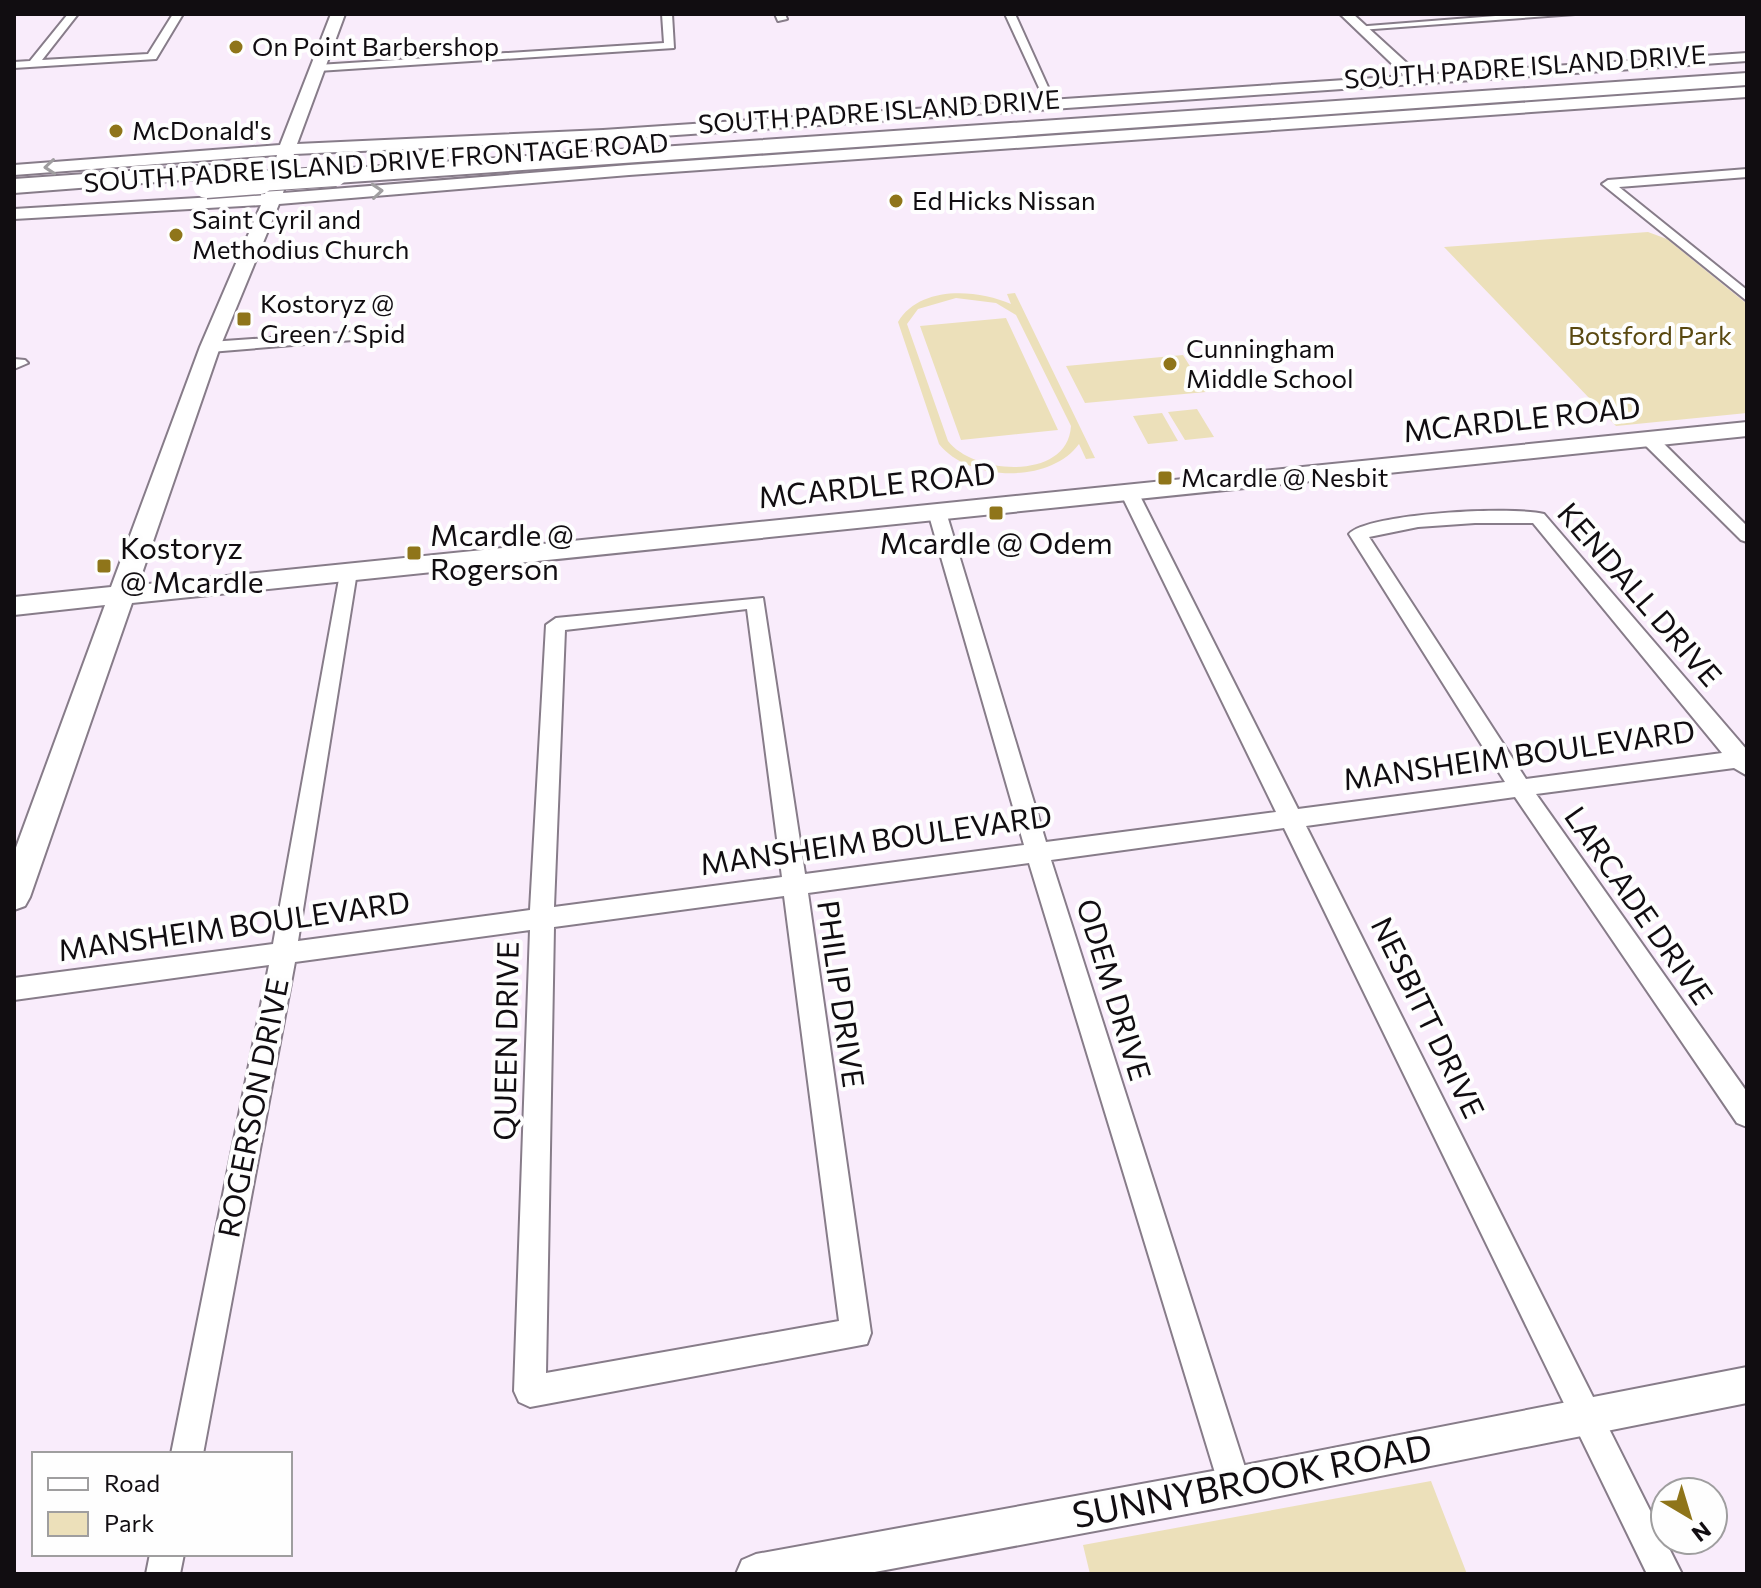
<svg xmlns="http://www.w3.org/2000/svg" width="1761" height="1588" font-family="Commissioner,sans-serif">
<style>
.green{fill:#ece0ba;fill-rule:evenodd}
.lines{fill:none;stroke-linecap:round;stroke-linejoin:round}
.minor-casing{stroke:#877c89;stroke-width:4}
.tertiary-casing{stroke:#877c89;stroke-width:4}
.secondary-casing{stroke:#877c89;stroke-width:4}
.motorway-casing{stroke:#877c89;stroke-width:4}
.minor{fill:#fff;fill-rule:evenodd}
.tertiary{fill:#fff;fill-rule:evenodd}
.secondary{fill:#fff;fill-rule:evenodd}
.motorway{fill:#fff;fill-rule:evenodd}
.motorway-bridge-far1-casing{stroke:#877c89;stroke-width:22;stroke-linecap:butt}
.motorway-bridge-casing{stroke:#877c89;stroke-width:29;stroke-linecap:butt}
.motorway-bridge-far1{stroke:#fff;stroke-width:20}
.motorway-bridge{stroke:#fff;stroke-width:26}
.oneway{stroke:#a09ea0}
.poi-dot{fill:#8f751a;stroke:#fefefe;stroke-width:3}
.labels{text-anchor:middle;stroke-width:8;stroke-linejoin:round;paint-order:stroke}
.far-poi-label{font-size:26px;fill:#110d11;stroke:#fefefe;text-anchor:start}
.far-street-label{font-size:26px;fill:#110d11;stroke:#fefefe}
.far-park-label{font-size:26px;fill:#594810;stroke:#fefefe}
.street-label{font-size:30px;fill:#110d11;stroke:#fefefe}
.poi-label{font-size:30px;fill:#110d11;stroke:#fefefe;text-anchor:start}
.near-street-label{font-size:36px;fill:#110d11;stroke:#fefefe}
</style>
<rect width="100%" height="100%" fill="#f9ecfb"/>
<path class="green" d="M 1648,232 L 1667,239 L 1747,304 L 1747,413 L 1616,426 L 1444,247 Z
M 1015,293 L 1095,458 L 1086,459 L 1079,444 C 1050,484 969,482 939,444 L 898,322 C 920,285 977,289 1011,304 L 1007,294 ZM 956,298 L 996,303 L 1016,315 L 1071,426 C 1068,481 974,475 948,441 L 907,324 L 918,309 Z
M 1006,318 L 1058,430 L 961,440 L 920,326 Z
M 1183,355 L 1206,392 L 1085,403 L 1066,366 Z
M 1197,409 L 1214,437 L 1185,440 L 1168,412 Z
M 1162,413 L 1178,441 L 1148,444 L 1133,416 Z
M 1431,1481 L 1467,1574 L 1090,1574 L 1083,1545 Z"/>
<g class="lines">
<g class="minor-casing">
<path id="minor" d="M 68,14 L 78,14 L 42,60 L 148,54 L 173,14 L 183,14 L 156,59 L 14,68 L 14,62 L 30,61 Z
M 662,14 L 672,14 L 674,48 L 318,71 L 313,68 L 318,65 L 664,43 Z
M 775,14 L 785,14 L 787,19 L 778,21 Z
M 1005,14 L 1015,14 L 1057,107 L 1047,105 Z
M 1521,14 L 1575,14 L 1360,30 L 1355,27 Z
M 1747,169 L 1747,177 L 1619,187 L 1747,290 L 1747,301 L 1602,184 L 1608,180 Z
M 396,329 L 403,333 L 401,336 L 210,352 L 202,347 L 210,342 Z
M 14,359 L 25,360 L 28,363 L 14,369 Z
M 1649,434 L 1655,435 L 1747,526 L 1747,542 L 1741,540 L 1643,443 L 1643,435 Z
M 1129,487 L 1138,492 L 1298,809 L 1505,782 L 1349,534 C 1368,513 1514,506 1544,514 L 1747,750 L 1746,775 L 1734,768 L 1536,794 L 1747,1092 L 1747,1127 L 1737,1123 L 1515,797 L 1306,826 L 1682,1574 L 1647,1574 L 1284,828 L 1051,860 L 1251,1486 L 1247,1498 L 1235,1502 L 1223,1498 L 1219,1486 L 1029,863 L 808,893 L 871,1333 L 867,1344 L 530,1407 L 519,1402 L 514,1391 L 530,930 L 295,962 L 203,1454 L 171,1454 L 269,965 L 14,1000 L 14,978 L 273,944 L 341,568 L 348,566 L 357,572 L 298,941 L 530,910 L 546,625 L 556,618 L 763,598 L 805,874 L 1024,845 L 928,512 L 937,507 L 946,512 L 1046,842 L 1276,812 L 1120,492 ZM 1475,523 L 1533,523 L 1722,753 L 1526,779 L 1369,537 L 1418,527 ZM 747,609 L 782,877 L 554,907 L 565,630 ZM 784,896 L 839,1321 L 546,1373 L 554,927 Z
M 150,1554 L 184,1554 L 180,1574 L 146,1574 Z"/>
</g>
<g class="tertiary-casing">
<path id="tertiary" d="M 1340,14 L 1353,14 L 1421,76 L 1421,82 L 1411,82 Z
M 1747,1367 L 1747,1403 L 1235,1505 L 864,1574 L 736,1574 L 742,1560 L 756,1554 L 1235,1467 Z"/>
</g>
<g class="secondary-casing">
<path id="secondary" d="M 331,14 L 345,14 L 297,144 L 603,130 L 1747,53 L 1747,61 L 603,140 L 294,154 L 283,193 L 629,165 L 1747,87 L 1747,97 L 629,175 L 279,204 L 220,347 L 138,585 L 1747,422 L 1747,436 L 132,603 L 30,897 L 25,906 L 14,910 L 14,853 L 105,605 L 14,615 L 14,597 L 111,587 L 200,347 L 261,205 L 14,219 L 14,209 L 265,194 L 277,155 L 14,175 L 14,165 L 280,145 Z"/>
</g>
<g class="motorway-casing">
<path id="motorway" d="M 1747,73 L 1747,85 L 336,183 L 325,176 L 336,169 Z
M 214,165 L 222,167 L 225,172 L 222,177 L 14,193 L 14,179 Z"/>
</g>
<use href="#minor" class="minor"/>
<use href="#tertiary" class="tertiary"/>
<use href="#secondary" class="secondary"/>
<use href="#motorway" class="motorway"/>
<g class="motorway-bridge-far1-casing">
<path id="motorway-bridge-far1" d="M 231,183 L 336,176"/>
</g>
<g class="motorway-bridge-casing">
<path id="motorway-bridge" d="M 206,185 L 260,181"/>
</g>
<use href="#motorway-bridge-far1" class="motorway-bridge-far1"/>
<use href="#motorway-bridge" class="motorway-bridge"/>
</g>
<defs><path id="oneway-chevron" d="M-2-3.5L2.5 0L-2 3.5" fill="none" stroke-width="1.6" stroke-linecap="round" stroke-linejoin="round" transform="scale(2)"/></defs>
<g class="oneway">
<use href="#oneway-chevron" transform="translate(50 167) rotate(175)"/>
<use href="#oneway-chevron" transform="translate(377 191) rotate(-5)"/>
</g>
<g class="poi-dot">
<circle cx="236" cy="47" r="8"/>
<circle cx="116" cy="131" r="8"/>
<circle cx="896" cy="201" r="8"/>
<circle cx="176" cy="235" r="8"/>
<rect x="236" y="311" width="16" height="16" rx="4"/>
<circle cx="1170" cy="364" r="8"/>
<rect x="1157" y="470" width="16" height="16" rx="4"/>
<rect x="988" y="505" width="16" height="16" rx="4"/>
<rect x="406" y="545" width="16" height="16" rx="4"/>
<rect x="96" y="558" width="16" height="16" rx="4"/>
</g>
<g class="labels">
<g class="far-poi-label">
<text x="252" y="56">On Point Barbershop</text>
<text x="132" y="140">McDonald's</text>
<text x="912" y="210">Ed Hicks Nissan</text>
<text x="192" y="229">Saint Cyril and<tspan x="192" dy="30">Methodius Church</tspan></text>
<text x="260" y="313">Kostoryz @<tspan x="260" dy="30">Green / Spid</tspan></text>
<text x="1186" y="358">Cunningham<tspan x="1186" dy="30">Middle School</tspan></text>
<text x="1181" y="487">Mcardle @ Nesbit</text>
</g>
<g class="far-street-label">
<text transform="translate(1525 67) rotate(-4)" y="9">SOUTH PADRE ISLAND DRIVE</text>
<text transform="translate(879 112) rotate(-4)" y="9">SOUTH PADRE ISLAND DRIVE</text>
<text transform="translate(376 163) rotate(-4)" y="9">SOUTH PADRE ISLAND DRIVE FRONTAGE ROAD</text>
</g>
<g class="far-park-label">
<text x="1650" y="345">Botsford Park</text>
</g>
<g class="street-label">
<text transform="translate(1522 420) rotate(-6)" y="10">MCARDLE ROAD</text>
<text transform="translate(877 486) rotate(-6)" y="10">MCARDLE ROAD</text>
<text transform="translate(1639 595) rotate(49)" y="10">KENDALL DRIVE</text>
<text transform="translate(1519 756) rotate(-8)" y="10">MANSHEIM BOULEVARD</text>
<text transform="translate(876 841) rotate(-8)" y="10">MANSHEIM BOULEVARD</text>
<text transform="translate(1638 906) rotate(55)" y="10">LARCADE DRIVE</text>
<text transform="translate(234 927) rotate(-8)" y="10">MANSHEIM BOULEVARD</text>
<text transform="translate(1113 990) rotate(73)" y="10">ODEM DRIVE</text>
<text transform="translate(840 994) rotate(82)" y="10">PHILIP DRIVE</text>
<text transform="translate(1427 1018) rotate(64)" y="10">NESBITT DRIVE</text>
<text transform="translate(507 1041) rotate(-89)" y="10">QUEEN DRIVE</text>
<text transform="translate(254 1108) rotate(-79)" y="10">ROGERSON DRIVE</text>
</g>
<g class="poi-label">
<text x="430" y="546">Mcardle @<tspan x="430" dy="34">Rogerson</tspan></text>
<text x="996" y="554" text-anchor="middle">Mcardle @ Odem</text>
<text x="120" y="559">Kostoryz<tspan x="120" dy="34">@ Mcardle</tspan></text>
</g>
<g class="near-street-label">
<text transform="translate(1252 1481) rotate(-11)" y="13">SUNNYBROOK ROAD</text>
</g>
</g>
<rect width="1761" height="1588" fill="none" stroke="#110d11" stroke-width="32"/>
<rect x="32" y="1452" width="260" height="104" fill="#fefefe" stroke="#9f9e9f" stroke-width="2"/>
<rect x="48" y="1478" width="40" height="12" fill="#ffffff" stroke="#9f9e9f" stroke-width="2"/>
<text x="104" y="1492" font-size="24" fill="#110d11">Road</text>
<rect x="48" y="1512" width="40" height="24" fill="#ece0ba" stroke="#9f9e9f" stroke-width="2"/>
<text x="104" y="1532" font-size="24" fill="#110d11">Park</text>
<g transform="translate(1689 1516) rotate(142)"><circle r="38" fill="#fefefe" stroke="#9f9e9f" stroke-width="2"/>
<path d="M0-6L14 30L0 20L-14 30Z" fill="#8f751a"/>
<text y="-12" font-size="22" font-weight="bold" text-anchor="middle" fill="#110d11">N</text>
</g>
</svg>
